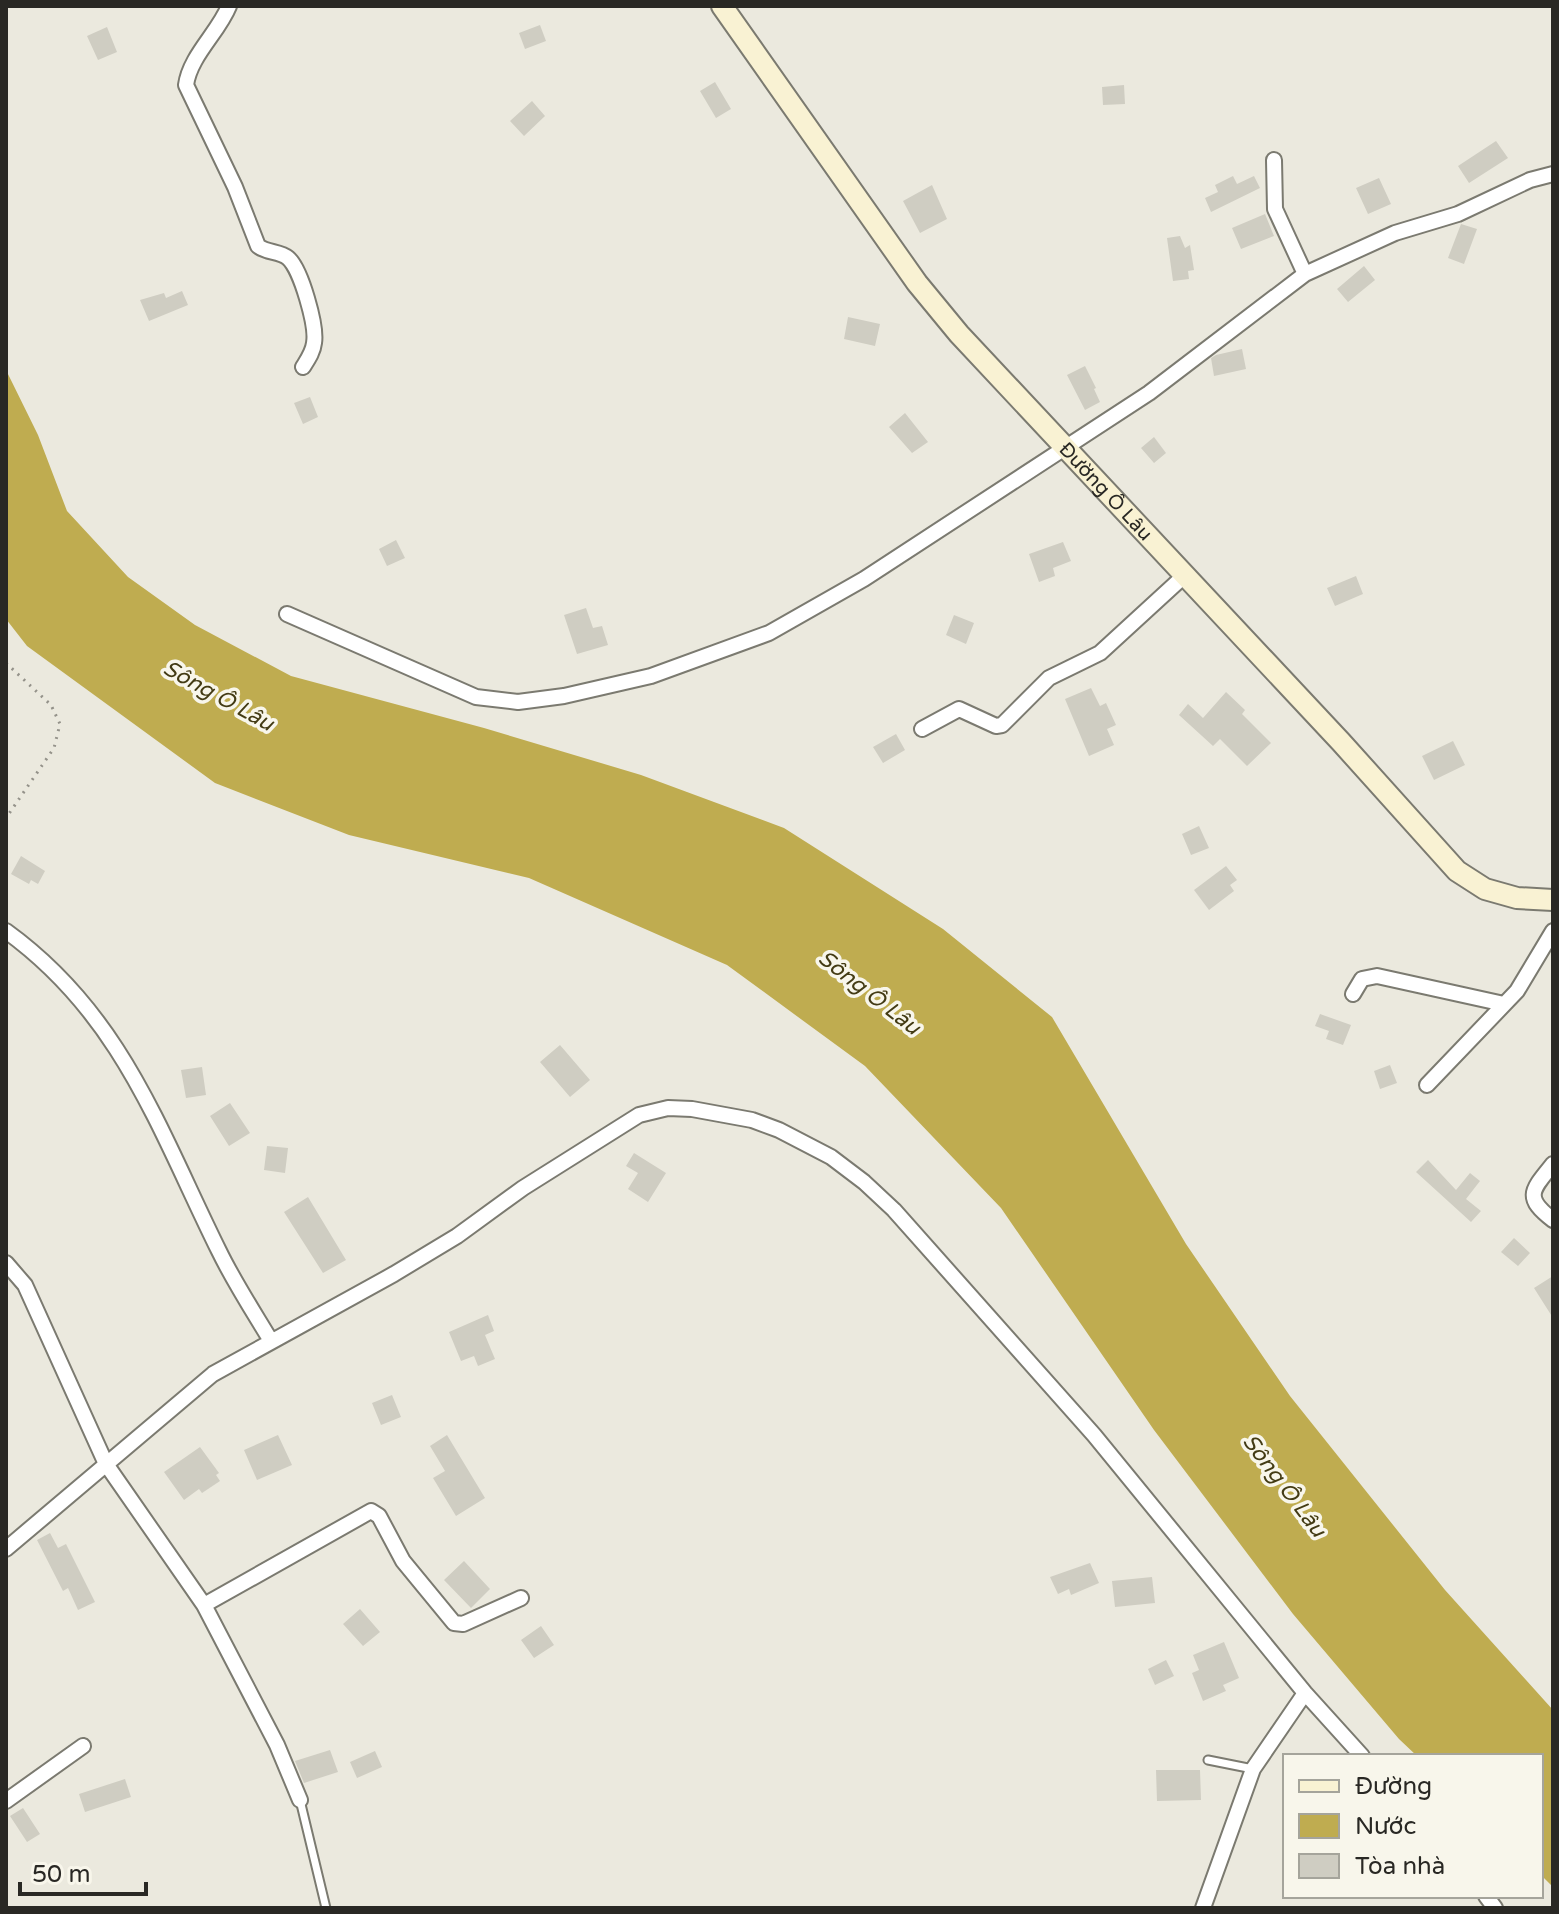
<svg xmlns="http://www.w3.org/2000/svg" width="1559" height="1914" font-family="'Varela Round',sans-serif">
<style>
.water{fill:#bfac50}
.building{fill:#cfcdc2}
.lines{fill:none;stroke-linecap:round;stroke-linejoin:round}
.lane-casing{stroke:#7b7a70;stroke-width:11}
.street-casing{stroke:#7b7a70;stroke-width:18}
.secondary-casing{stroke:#7b7a70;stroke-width:24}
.path{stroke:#94928a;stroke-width:3;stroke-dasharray:2 6;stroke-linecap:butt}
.lane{stroke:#fff;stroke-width:7}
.street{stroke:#fff;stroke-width:14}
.secondary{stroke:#f9f2d3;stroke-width:20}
.labels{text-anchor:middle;stroke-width:7;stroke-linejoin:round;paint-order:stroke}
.street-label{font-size:20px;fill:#292824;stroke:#f8f6eb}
.water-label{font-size:22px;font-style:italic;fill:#433b14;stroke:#f8f6eb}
</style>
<rect width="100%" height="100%" fill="#ebe9de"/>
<path class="water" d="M 6,370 L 38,435 L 67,511 L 128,577 L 195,625 L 291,676 L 484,728 L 641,775 L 784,828 L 943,929 L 1052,1017 L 1186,1244 L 1290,1396 L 1445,1590 L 1553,1710 L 1553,1887 L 1541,1875 L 1541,1756 L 1417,1756 L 1399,1739 L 1293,1614 L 1154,1430 L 1001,1208 L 865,1066 L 727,965 L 529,878 L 349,835 L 215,783 L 27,646 L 6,619 Z"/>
<path class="building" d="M 540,25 L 546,41 L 525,49 L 519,33 Z
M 107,27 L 117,52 L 98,60 L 87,36 Z
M 715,82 L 731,109 L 716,118 L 700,91 Z
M 1124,85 L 1125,104 L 1103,105 L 1102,87 Z
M 532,101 L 545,116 L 524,136 L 510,121 Z
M 1496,141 L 1508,158 L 1469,183 L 1458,166 Z
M 1233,176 L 1237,184 L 1254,176 L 1260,188 L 1211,212 L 1205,198 L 1218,192 L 1215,185 Z
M 1379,178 L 1391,204 L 1368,214 L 1356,188 Z
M 932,185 L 947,219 L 920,233 L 903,201 Z
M 1265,214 L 1274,236 L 1241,249 L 1232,228 Z
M 1461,224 L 1477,229 L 1464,264 L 1448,258 Z
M 1180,236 L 1185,248 L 1190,245 L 1194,270 L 1188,271 L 1189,279 L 1173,281 L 1167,238 Z
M 1364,266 L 1375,280 L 1348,302 L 1337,289 Z
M 182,291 L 188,305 L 149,321 L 140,300 L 164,293 L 166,298 Z
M 848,317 L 880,324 L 875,346 L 844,339 Z
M 1242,349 L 1246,369 L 1214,376 L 1211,358 L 1216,355 Z
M 1085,366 L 1096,388 L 1094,389 L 1100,402 L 1085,410 L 1067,375 Z
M 310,397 L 318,417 L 303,424 L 294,403 Z
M 905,413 L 928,442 L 912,453 L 889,427 Z
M 1154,437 L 1166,453 L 1154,463 L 1141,448 Z
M 396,540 L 405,558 L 387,566 L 379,549 Z
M 1063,542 L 1071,561 L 1053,568 L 1055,576 L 1039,582 L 1029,554 Z
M 1356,576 L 1363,594 L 1335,606 L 1327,588 Z
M 586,608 L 593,628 L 602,626 L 608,645 L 577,654 L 564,615 Z
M 954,615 L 974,623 L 966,644 L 946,635 Z
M 1091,688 L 1100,706 L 1106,703 L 1116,725 L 1107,729 L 1114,745 L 1089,756 L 1065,699 Z
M 1226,692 L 1245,710 L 1242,714 L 1271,743 L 1247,766 L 1220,739 L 1213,746 L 1179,715 L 1188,704 L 1203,718 Z
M 896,734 L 905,750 L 883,763 L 873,747 Z
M 1453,741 L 1465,765 L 1434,780 L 1422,756 Z
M 1199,826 L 1209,848 L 1191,855 L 1182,834 Z
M 21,856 L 45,871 L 38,884 L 31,880 L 29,884 L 11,874 Z
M 1226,866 L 1237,880 L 1230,885 L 1234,891 L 1209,910 L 1194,890 Z
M 1320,1014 L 1351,1025 L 1343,1045 L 1326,1039 L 1329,1031 L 1315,1026 Z
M 560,1045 L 590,1080 L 570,1097 L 540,1062 Z
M 1390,1065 L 1397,1083 L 1380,1089 L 1374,1071 Z
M 202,1067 L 206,1095 L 186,1098 L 181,1070 Z
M 230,1103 L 250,1133 L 229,1146 L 210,1116 Z
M 267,1146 L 288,1148 L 285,1173 L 264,1170 Z
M 634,1153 L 666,1173 L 648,1202 L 628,1189 L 638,1173 L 626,1166 Z
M 1428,1160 L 1456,1190 L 1470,1173 L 1480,1181 L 1466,1199 L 1481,1211 L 1471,1222 L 1416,1172 Z
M 308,1197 L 346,1260 L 323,1273 L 284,1212 Z
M 1514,1238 L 1530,1253 L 1518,1266 L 1501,1252 Z
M 1553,1276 L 1553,1318 L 1534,1288 Z
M 488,1315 L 494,1331 L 485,1335 L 495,1359 L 478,1366 L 474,1356 L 461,1361 L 449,1332 Z
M 392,1395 L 401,1417 L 381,1425 L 372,1403 Z
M 278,1435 L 292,1465 L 257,1480 L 244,1450 Z
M 447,1435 L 485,1498 L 456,1516 L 433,1478 L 445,1471 L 430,1446 Z
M 200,1447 L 219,1473 L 216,1475 L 220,1481 L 202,1493 L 199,1489 L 184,1500 L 164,1472 Z
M 50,1533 L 58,1548 L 66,1544 L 95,1602 L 78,1610 L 68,1588 L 63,1591 L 37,1540 Z
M 464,1561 L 490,1589 L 471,1608 L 444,1580 Z
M 1090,1563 L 1099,1583 L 1071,1595 L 1069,1589 L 1058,1594 L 1050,1577 Z
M 1152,1577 L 1155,1603 L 1115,1607 L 1112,1581 Z
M 360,1609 L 380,1632 L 363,1646 L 343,1624 Z
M 541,1626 L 554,1645 L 534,1658 L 521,1640 Z
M 1224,1642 L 1239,1678 L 1223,1685 L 1226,1691 L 1203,1701 L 1192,1673 L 1199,1670 L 1193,1655 Z
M 1166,1660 L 1174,1676 L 1155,1685 L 1148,1669 Z
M 330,1750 L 338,1772 L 304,1783 L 295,1761 Z
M 375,1751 L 382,1767 L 357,1778 L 350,1762 Z
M 1156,1770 L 1200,1770 L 1201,1800 L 1157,1801 Z
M 125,1779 L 131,1797 L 85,1812 L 79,1794 Z
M 23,1808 L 40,1834 L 27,1842 L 10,1816 Z"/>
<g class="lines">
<g class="lane-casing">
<path id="lane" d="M 1208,1760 L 1253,1769
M 300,1800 L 326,1908"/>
</g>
<g class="street-casing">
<path id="street" d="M 229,6 C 218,33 190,56 186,85 L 235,187 L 258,246 C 267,253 280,251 288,258 C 301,269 317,326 314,343 C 313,352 308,359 303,367
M 1274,160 L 1275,209 L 1305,274
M 287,614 L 476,697 L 518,702 L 564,696 L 651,676 L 769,633 L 864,579 L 1149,393 L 1305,274 L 1395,233 L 1458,214 L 1530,180 L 1553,174
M 922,729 L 959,709 L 996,726 L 1002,725 L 1049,678 L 1100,653 L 1184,576
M 6,931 C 122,1015 159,1130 219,1251 C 234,1282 253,1311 271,1341
M 1353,994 L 1362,979 L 1377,976 L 1504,1004
M 1427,1085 L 1517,991 L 1553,931
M 1553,1164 C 1532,1190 1523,1197 1553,1220
M 6,1263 L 25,1285 L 106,1464 L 204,1605 L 277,1745 L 300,1800
M 6,1549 L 213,1374 L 394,1274 L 457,1236 L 523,1188 L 639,1115 L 668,1108 L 692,1109 L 752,1120 L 779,1130 L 831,1157 L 864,1182 L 894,1210 L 1094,1435 L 1305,1693 L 1362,1756
M 204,1605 L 371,1511 L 379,1516 L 403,1561 L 454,1623 L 463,1624 L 521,1598
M 6,1801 L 83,1746
M 1486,1896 L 1495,1908
M 1203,1908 L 1253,1769 L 1305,1693"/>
</g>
<g class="secondary-casing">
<g id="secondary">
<path id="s1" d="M 722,6 L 917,283 L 959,334 L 1341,742 L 1457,871 L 1485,889 L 1517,898 L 1553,900"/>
</g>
</g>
<path class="path" d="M 6,663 L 51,705 L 60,724 L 54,748 L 6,818"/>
<use href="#lane" class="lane"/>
<use href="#street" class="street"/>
<use href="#secondary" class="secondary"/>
</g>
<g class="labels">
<g class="street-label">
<text dy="7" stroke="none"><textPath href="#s1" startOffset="620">Đường Ô Lâu</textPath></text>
</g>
<g class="water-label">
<text transform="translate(219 695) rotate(29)" y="8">Sông Ô Lâu</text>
<text transform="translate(870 992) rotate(38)" y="8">Sông Ô Lâu</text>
<text transform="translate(1285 1485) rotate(53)" y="8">Sông Ô Lâu</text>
</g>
</g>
<rect width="1559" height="1914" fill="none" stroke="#292824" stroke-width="16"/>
<rect x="1283" y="1754" width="260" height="144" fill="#f8f6eb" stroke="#a5a49b" stroke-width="2"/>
<rect x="1299" y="1780" width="40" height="12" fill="#f9f2d3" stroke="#a5a49b" stroke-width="2"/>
<text x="1355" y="1794" font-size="24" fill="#292824">Đường</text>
<rect x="1299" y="1814" width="40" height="24" fill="#bfac50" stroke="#a5a49b" stroke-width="2"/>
<text x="1355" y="1834" font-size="24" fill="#292824">Nước</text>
<rect x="1299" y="1854" width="40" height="24" fill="#cfcdc2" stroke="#a5a49b" stroke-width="2"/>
<text x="1355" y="1874" font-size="24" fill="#292824">Tòa nhà</text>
<path d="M20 1882v12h126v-12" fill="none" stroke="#292824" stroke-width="4"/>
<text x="32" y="1882" font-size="24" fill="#292824" stroke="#f8f6eb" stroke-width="6" paint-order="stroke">50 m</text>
</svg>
